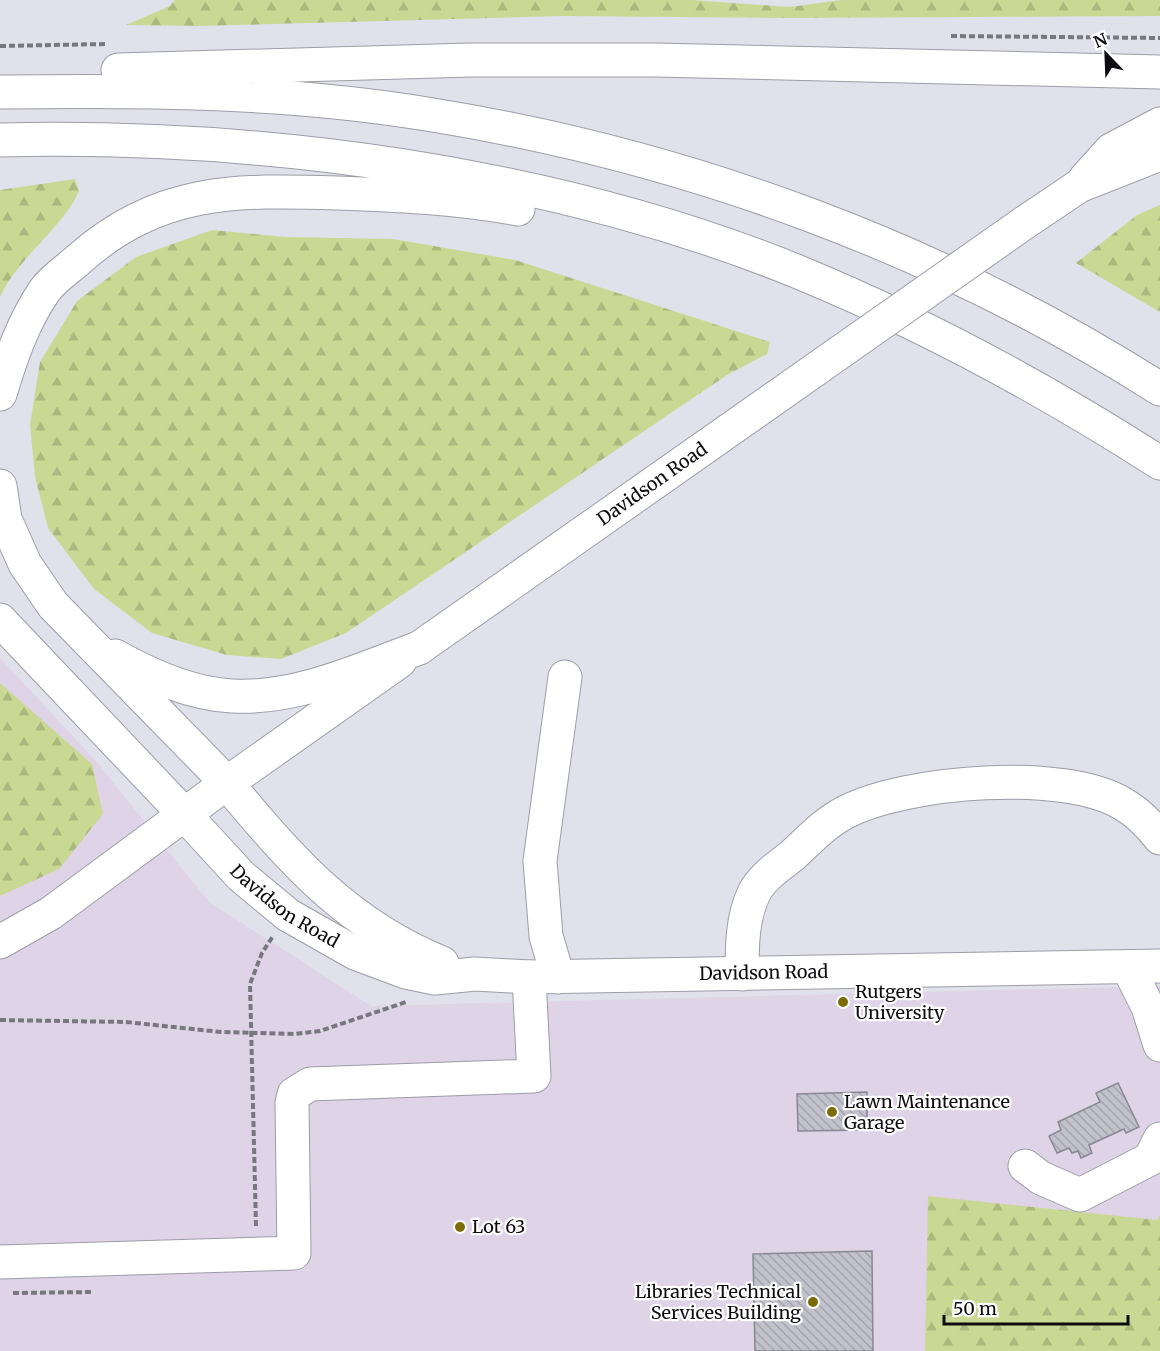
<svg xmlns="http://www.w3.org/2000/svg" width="1160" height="1351" font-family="Merriweather,serif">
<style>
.education{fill:#ded3e7}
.forest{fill:url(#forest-firs)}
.building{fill:url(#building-back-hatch);stroke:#888892;stroke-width:1.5}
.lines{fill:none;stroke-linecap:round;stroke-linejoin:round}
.minor-casing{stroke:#9c9da6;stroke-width:35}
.major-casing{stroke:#9c9da6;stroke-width:35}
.highway-casing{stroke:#9c9da6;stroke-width:35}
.path{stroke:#77777e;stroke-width:4;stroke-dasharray:6 3;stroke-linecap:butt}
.minor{stroke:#fff;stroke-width:33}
.major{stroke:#fff;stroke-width:33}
.highway{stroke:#fff;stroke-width:33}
.major-bridge-casing{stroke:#9c9da6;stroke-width:35;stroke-linecap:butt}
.major-bridge{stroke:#fff;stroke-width:33}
.poi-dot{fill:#7b6c06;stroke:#fff;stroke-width:2}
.labels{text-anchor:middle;stroke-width:4.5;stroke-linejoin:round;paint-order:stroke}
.street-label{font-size:18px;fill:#0d0d11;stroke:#fff}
.poi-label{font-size:18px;fill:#0d0d11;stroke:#fff;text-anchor:start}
</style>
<defs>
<pattern id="forest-firs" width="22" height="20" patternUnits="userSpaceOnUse" patternTransform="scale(1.5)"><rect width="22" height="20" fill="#c9d993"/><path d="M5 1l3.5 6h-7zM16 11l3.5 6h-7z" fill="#abb97e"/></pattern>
<pattern id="building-back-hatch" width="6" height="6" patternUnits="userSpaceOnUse" patternTransform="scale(1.5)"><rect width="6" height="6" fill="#c0c1cb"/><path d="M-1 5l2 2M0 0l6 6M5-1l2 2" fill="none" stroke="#a4a5ad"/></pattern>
</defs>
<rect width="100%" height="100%" fill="#e0e1eb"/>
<path class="education" d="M 0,658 L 95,760 L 209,902 L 371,1006 L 1160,986 L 1160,1351 L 0,1351 Z"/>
<path class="forest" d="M 175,0 L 692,0 L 790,7 L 841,0 L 1160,0 L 1160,16 L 788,18 L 564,16 L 197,26 L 126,25 L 170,6 Z
M 75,179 L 79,191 C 64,227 18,257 0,297 L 0,190 Z
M 1160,205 L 1160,312 L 1076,263 L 1137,215 Z
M 212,230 L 285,237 L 393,239 L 515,260 L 770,342 L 767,354 L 727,375 L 346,633 L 281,659 L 227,655 L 152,633 L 94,589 L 48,528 L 35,477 L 30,425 L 40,362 L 77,301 L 136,257 Z
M 0,683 L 92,764 L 103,814 L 59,869 L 0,896 Z
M 928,1196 L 1157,1220 L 1160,1215 L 1160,1351 L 925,1351 Z"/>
<path class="building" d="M 1118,1083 L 1139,1127 L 1126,1133 L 1124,1129 L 1089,1145 L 1092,1153 L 1081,1158 L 1078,1151 L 1072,1153 L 1069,1148 L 1057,1153 L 1049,1136 L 1061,1130 L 1058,1122 L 1100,1102 L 1096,1093 Z
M 867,1092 L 867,1130 L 798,1131 L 797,1094 Z
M 872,1251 L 873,1351 L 755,1351 L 753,1254 Z"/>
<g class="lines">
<g class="minor-casing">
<g id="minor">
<path d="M 227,783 C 289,859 349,926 442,963"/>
<path id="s1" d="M 185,815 L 241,876 L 288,915 L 355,953 L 406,972 L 435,978 L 475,974 L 529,977 L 1160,966"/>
<path d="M 0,942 L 51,913 L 227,783 L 400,661"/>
<path d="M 1128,967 L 1148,1007 L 1160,1045"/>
<path d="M 742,974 C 742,947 742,918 754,893 C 762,877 779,866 793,855 C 809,840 826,822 846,812 C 906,781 1064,768 1123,804 C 1137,812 1150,825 1160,838"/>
<path d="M 558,977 L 546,936 L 540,861 L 565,677"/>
<path d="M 1025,1166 L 1041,1178 L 1080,1195 L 1150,1159 L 1160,1139"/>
<path d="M 0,1262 L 294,1253 L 292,1103 L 294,1094 L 310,1084 L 534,1076 L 529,977"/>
</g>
</g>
<g class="major-casing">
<g id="major">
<path d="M 1085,179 L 1111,150 L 1160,124"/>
<path d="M 1024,223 L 1079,186 L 1160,154"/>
<path id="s2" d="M 419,648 L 819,367"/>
</g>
</g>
<g class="highway-casing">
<path id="highway" d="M 118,70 L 471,60 L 655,60 L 1160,72
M 0,92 C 144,90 290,91 433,115 C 691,157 940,249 1160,389
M 0,140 C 262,134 552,172 796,271 C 925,324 1043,388 1160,463
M 0,394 C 11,357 23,322 45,290 C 53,279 68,269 78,260 C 158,188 236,190 337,193 C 398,195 458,198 518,209
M 0,486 L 5,519 L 25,564 L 53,605 L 227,783
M 0,620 L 185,815
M 115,656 C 151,676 191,694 232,696 C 296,700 361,669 419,648"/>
</g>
<path class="path" d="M 951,36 L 1160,38
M 0,46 L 106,44
M 0,1020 L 126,1022 L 221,1032 L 294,1034 L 320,1031 L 406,1002
M 256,1226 L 250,984 L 262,953 L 273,936
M 13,1293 L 94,1292"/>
<use href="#minor" class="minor"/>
<use href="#major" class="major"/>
<use href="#highway" class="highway"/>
<g class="major-bridge-casing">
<path id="major-bridge" d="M 819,367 L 1024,223"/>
</g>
<use href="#major-bridge" class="major-bridge"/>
</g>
<g class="poi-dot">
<circle cx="843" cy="1002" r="6"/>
<circle cx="832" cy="1112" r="6"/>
<circle cx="460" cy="1227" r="6"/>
<circle cx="813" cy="1302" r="6"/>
</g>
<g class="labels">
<g class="street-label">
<text dy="6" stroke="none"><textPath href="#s2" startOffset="285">Davidson Road</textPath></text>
<text dy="6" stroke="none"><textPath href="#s1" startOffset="136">Davidson Road</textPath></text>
<text dy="6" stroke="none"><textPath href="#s1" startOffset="634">Davidson Road</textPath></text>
</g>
<g class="poi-label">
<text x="855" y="998">Rutgers<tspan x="855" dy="21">University</tspan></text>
<text x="844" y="1108">Lawn Maintenance<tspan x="844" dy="21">Garage</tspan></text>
<text x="472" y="1233">Lot 63</text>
<text x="801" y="1298" text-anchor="end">Libraries Technical<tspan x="801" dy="21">Services Building</tspan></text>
</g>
</g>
<g transform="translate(1106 54) rotate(337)" stroke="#ffffff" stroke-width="4.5" paint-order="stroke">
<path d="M0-4.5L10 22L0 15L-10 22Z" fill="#0d0d11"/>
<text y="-9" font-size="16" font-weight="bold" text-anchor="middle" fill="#0d0d11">N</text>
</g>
<path d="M944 1315v9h184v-9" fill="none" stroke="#0d0d11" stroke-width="3"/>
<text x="953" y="1315" font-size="18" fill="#0d0d11" stroke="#ffffff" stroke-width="4.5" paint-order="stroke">50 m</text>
</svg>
